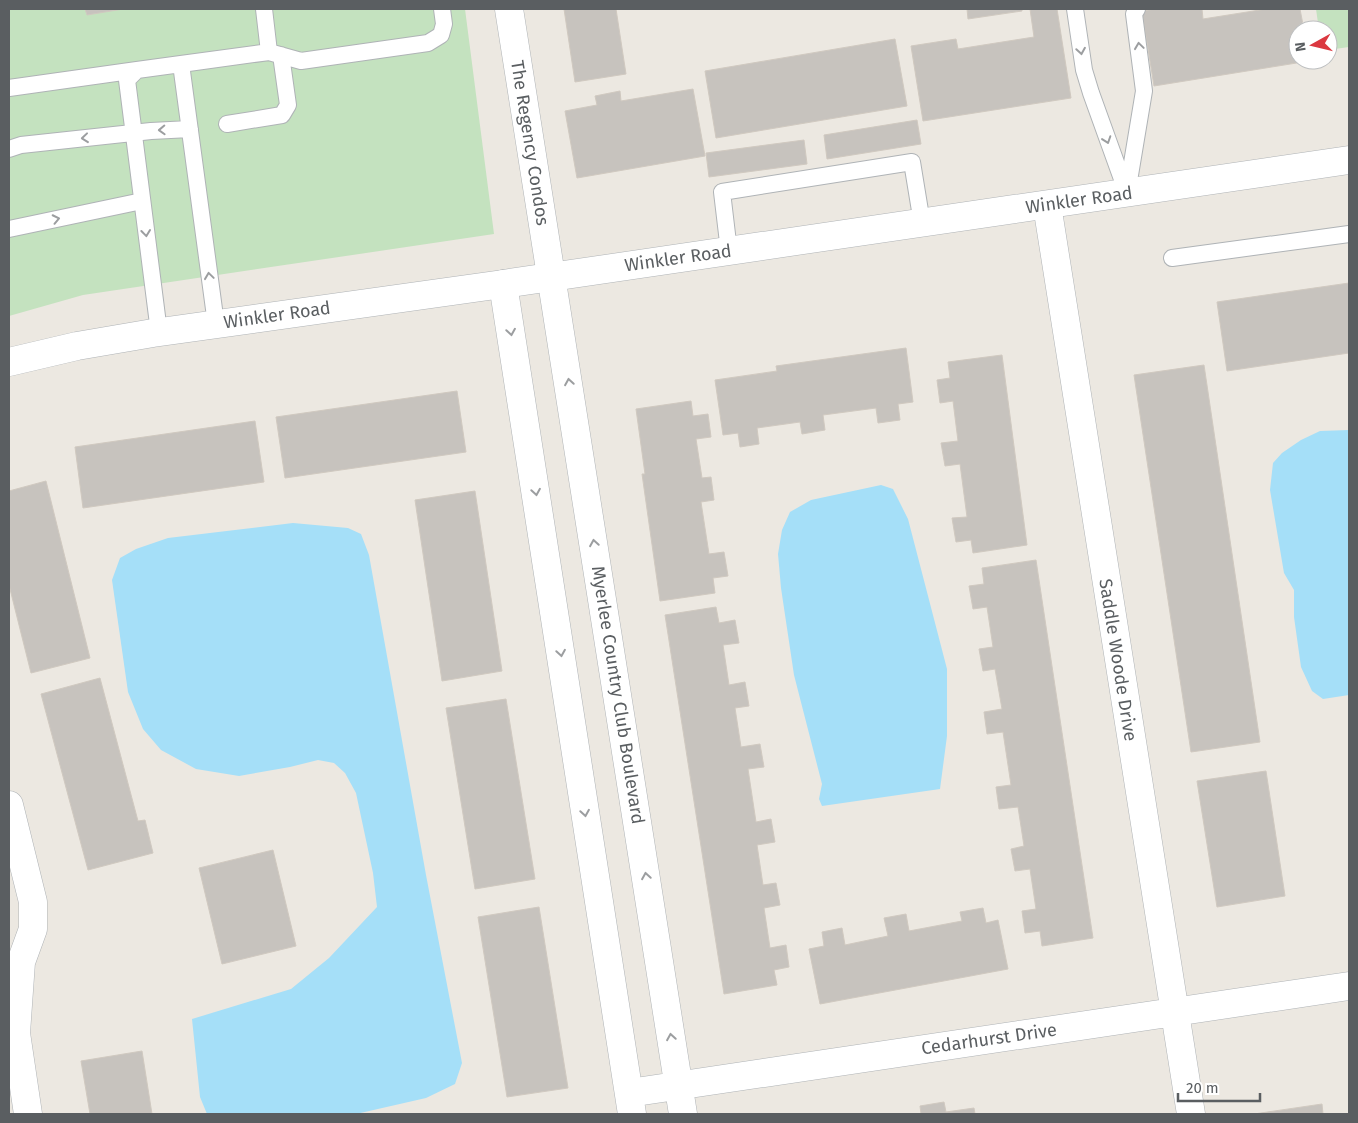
<svg xmlns="http://www.w3.org/2000/svg" width="1358" height="1123" font-family="'Fira Sans',sans-serif">
<style>
.green{fill:#c4e2bf}
.water{fill:#a5dff8}
.building{fill:#c7c3be;stroke:#d0c9c0}
.lines{fill:none;stroke-linecap:round;stroke-linejoin:round}
.service-casing{stroke:#afb3b6;stroke-width:18}
.minor-casing{stroke:#afb3b6;stroke-width:29}
.tertiary-casing{stroke:#afb3b6;stroke-width:29}
.service{stroke:#fff;stroke-width:16}
.minor{stroke:#fff;stroke-width:28}
.tertiary{stroke:#fff;stroke-width:28}
.oneway{stroke:#9c9ea0}
.labels{text-anchor:middle;stroke-width:5;stroke-linejoin:round;paint-order:stroke}
.street-label{font-size:18px;fill:#5a5e61;stroke:#fff}
</style>
<rect width="100%" height="100%" fill="#ece8e1"/>
<path class="green" d="M 9,9 L 465,9 L 494,234 L 83,295 L 9,316 Z
M 1316,9 L 1349,9 L 1349,47 L 1328,50 L 1328,30 L 1319,30 Z"/>
<path class="water" d="M 1349,430 L 1349,695 L 1323,699 L 1312,691 L 1301,667 L 1294,617 L 1294,590 L 1284,573 L 1270,490 L 1273,463 L 1282,453 L 1301,440 L 1320,431 Z
M 881,485 L 893,489 L 908,519 L 947,669 L 947,736 L 940,789 L 822,806 L 819,799 L 822,784 L 794,675 L 781,588 L 778,554 L 782,530 L 790,512 L 811,500 Z
M 293,523 L 348,528 L 361,534 L 369,555 L 426,875 L 462,1063 L 455,1084 L 426,1098 L 356,1114 L 207,1114 L 200,1097 L 192,1019 L 291,989 L 329,958 L 377,907 L 373,873 L 356,793 L 345,773 L 334,763 L 318,760 L 290,767 L 239,776 L 196,769 L 161,750 L 143,729 L 128,692 L 112,580 L 120,558 L 136,549 L 168,538 Z"/>
<path class="building" d="M 85,9 L 123,9 L 87,15 Z
M 564,9 L 616,9 L 626,74 L 575,82 Z
M 967,9 L 1022,9 L 1022,11 L 968,19 Z
M 1030,9 L 1057,9 L 1071,98 L 923,121 L 911,46 L 956,39 L 958,49 L 1034,37 Z
M 1155,9 L 1202,9 L 1203,19 L 1266,9 L 1300,9 L 1304,30 L 1298,30 L 1298,60 L 1309,61 L 1154,86 L 1142,11 Z
M 895,39 L 907,106 L 716,138 L 705,71 Z
M 693,89 L 705,156 L 577,178 L 565,111 L 597,105 L 595,96 L 620,91 L 621,101 Z
M 917,120 L 921,144 L 827,159 L 824,135 Z
M 804,140 L 807,164 L 709,177 L 706,153 Z
M 1349,283 L 1349,353 L 1227,371 L 1217,302 Z
M 906,348 L 913,402 L 898,404 L 900,420 L 878,423 L 876,408 L 823,415 L 825,430 L 802,434 L 800,422 L 757,428 L 759,444 L 740,447 L 738,433 L 723,435 L 715,380 L 777,371 L 776,366 Z
M 1002,355 L 1027,545 L 973,553 L 971,540 L 956,542 L 952,518 L 967,517 L 960,464 L 945,466 L 941,443 L 958,441 L 953,401 L 940,403 L 937,380 L 950,378 L 948,362 Z
M 1204,365 L 1260,742 L 1191,752 L 1134,375 Z
M 457,391 L 466,452 L 285,478 L 276,417 Z
M 691,401 L 693,416 L 708,414 L 711,437 L 696,439 L 702,478 L 711,477 L 714,500 L 701,502 L 709,554 L 724,552 L 728,576 L 713,578 L 715,593 L 660,601 L 642,474 L 645,474 L 636,409 Z
M 255,421 L 264,482 L 83,508 L 75,447 Z
M 46,481 L 90,658 L 31,673 L 9,585 L 9,491 Z
M 475,491 L 502,671 L 442,681 L 415,500 Z
M 1036,560 L 1093,938 L 1042,946 L 1040,931 L 1025,933 L 1022,911 L 1036,909 L 1030,869 L 1015,871 L 1011,849 L 1024,846 L 1018,807 L 999,809 L 996,787 L 1011,785 L 1003,732 L 987,734 L 984,712 L 1002,709 L 995,669 L 983,671 L 979,649 L 993,647 L 987,607 L 973,609 L 969,586 L 984,584 L 982,568 Z
M 716,607 L 719,623 L 735,620 L 739,643 L 723,645 L 729,685 L 745,682 L 749,706 L 735,708 L 741,747 L 760,744 L 764,767 L 748,769 L 756,822 L 771,819 L 775,842 L 757,845 L 763,885 L 776,883 L 780,905 L 764,908 L 770,948 L 786,945 L 789,967 L 774,970 L 777,985 L 724,994 L 665,615 Z
M 100,678 L 138,821 L 145,820 L 153,853 L 88,870 L 41,694 Z
M 506,699 L 535,879 L 475,889 L 446,708 Z
M 1266,771 L 1285,896 L 1217,907 L 1197,781 Z
M 273,850 L 296,946 L 222,964 L 199,868 Z
M 539,907 L 568,1088 L 507,1097 L 478,917 Z
M 983,908 L 986,923 L 998,920 L 1008,969 L 820,1004 L 809,949 L 824,946 L 822,932 L 842,928 L 845,945 L 888,936 L 884,918 L 906,914 L 909,931 L 962,921 L 960,912 Z
M 142,1051 L 152,1114 L 90,1114 L 81,1061 Z
M 944,1102 L 946,1112 L 974,1108 L 975,1114 L 921,1114 L 920,1106 Z
M 1322,1104 L 1323,1114 L 1254,1114 Z"/>
<g class="lines">
<g class="service-casing">
<path id="service" d="M 1075,9 L 1084,70 L 1091,93 L 1127,193 L 1144,91 L 1134,14 L 1137,9
M 269,52 L 301,61 L 428,43 L 441,35 L 444,24 L 442,9
M 181,64 L 269,52 L 264,9
M 9,88 L 137,70
M 227,124 L 282,115 L 288,105 L 281,55
M 9,149 L 21,145 L 151,131 L 190,129
M 9,229 L 142,201
M 729,251 L 722,192 L 912,162 L 922,223
M 1172,258 L 1349,234
M 159,332 L 127,80 L 137,70 L 181,64 L 216,324"/>
</g>
<g class="minor-casing">
<path id="minor" d="M 509,9 L 683,1114
M 1047,205 L 1191,1114
M 503,284 L 632,1114
M 9,805 L 33,902 L 33,929 L 21,962 L 16,1033 L 28,1114
M 629,1093 L 1349,986"/>
</g>
<g class="tertiary-casing">
<path id="tertiary" d="M 9,362 L 77,346 L 153,333 L 503,284 L 1349,160"/>
</g>
<use href="#service" class="service"/>
<use href="#minor" class="minor"/>
<use href="#tertiary" class="tertiary"/>
</g>
<defs><path id="oneway-chevron" d="M-2-3.5L2.5 0L-2 3.5" fill="none" stroke-width="1.6" stroke-linecap="round" stroke-linejoin="round" transform="scale(1.25)"/></defs>
<g class="oneway">
<use href="#oneway-chevron" transform="translate(1139 46) rotate(-98)"/>
<use href="#oneway-chevron" transform="translate(1081 51) rotate(81)"/>
<use href="#oneway-chevron" transform="translate(162 130) rotate(178)"/>
<use href="#oneway-chevron" transform="translate(85 138) rotate(174)"/>
<use href="#oneway-chevron" transform="translate(1107 140) rotate(71)"/>
<use href="#oneway-chevron" transform="translate(56 219) rotate(-12)"/>
<use href="#oneway-chevron" transform="translate(146 233) rotate(83)"/>
<use href="#oneway-chevron" transform="translate(209 276) rotate(-98)"/>
<use href="#oneway-chevron" transform="translate(511 332) rotate(81)"/>
<use href="#oneway-chevron" transform="translate(569 382) rotate(-99)"/>
<use href="#oneway-chevron" transform="translate(536 492) rotate(81)"/>
<use href="#oneway-chevron" transform="translate(594 543) rotate(-99)"/>
<use href="#oneway-chevron" transform="translate(561 653) rotate(81)"/>
<use href="#oneway-chevron" transform="translate(585 813) rotate(81)"/>
<use href="#oneway-chevron" transform="translate(646 876) rotate(-99)"/>
<use href="#oneway-chevron" transform="translate(671 1037) rotate(-99)"/>
</g>
<g class="labels">
<g class="street-label">
<text transform="translate(530 143) rotate(81)" y="6">The Regency Condos</text>
<text transform="translate(1079 200) rotate(-8)" y="6">Winkler Road</text>
<text transform="translate(678 258) rotate(-8)" y="6">Winkler Road</text>
<text transform="translate(277 315) rotate(-8)" y="6">Winkler Road</text>
<text transform="translate(1118 660) rotate(81)" y="6">Saddle Woode Drive</text>
<text transform="translate(618 695) rotate(81)" y="6">Myerlee Country Club Boulevard</text>
<text transform="translate(989 1039) rotate(-8)" y="6">Cedarhurst Drive</text>
</g>
</g>
<rect width="1358" height="1123" fill="none" stroke="#5a5e61" stroke-width="20"/>
<g transform="translate(1313 45) rotate(262)"><circle r="24" fill="#ffffff" stroke="#bdbfc0"/>
<path d="M0-4L9 19L0 12L-9 19Z" fill="#db3840"/>
<text y="-8" font-size="14" font-weight="bold" text-anchor="middle" fill="#5a5e61">N</text>
</g>
<path d="M1178 1093v8h82v-8" fill="none" stroke="#5a5e61" stroke-width="2.5"/>
<text x="1186" y="1093" font-size="15" fill="#5a5e61" stroke="#ffffff" stroke-width="4" paint-order="stroke">20 m</text>
</svg>
